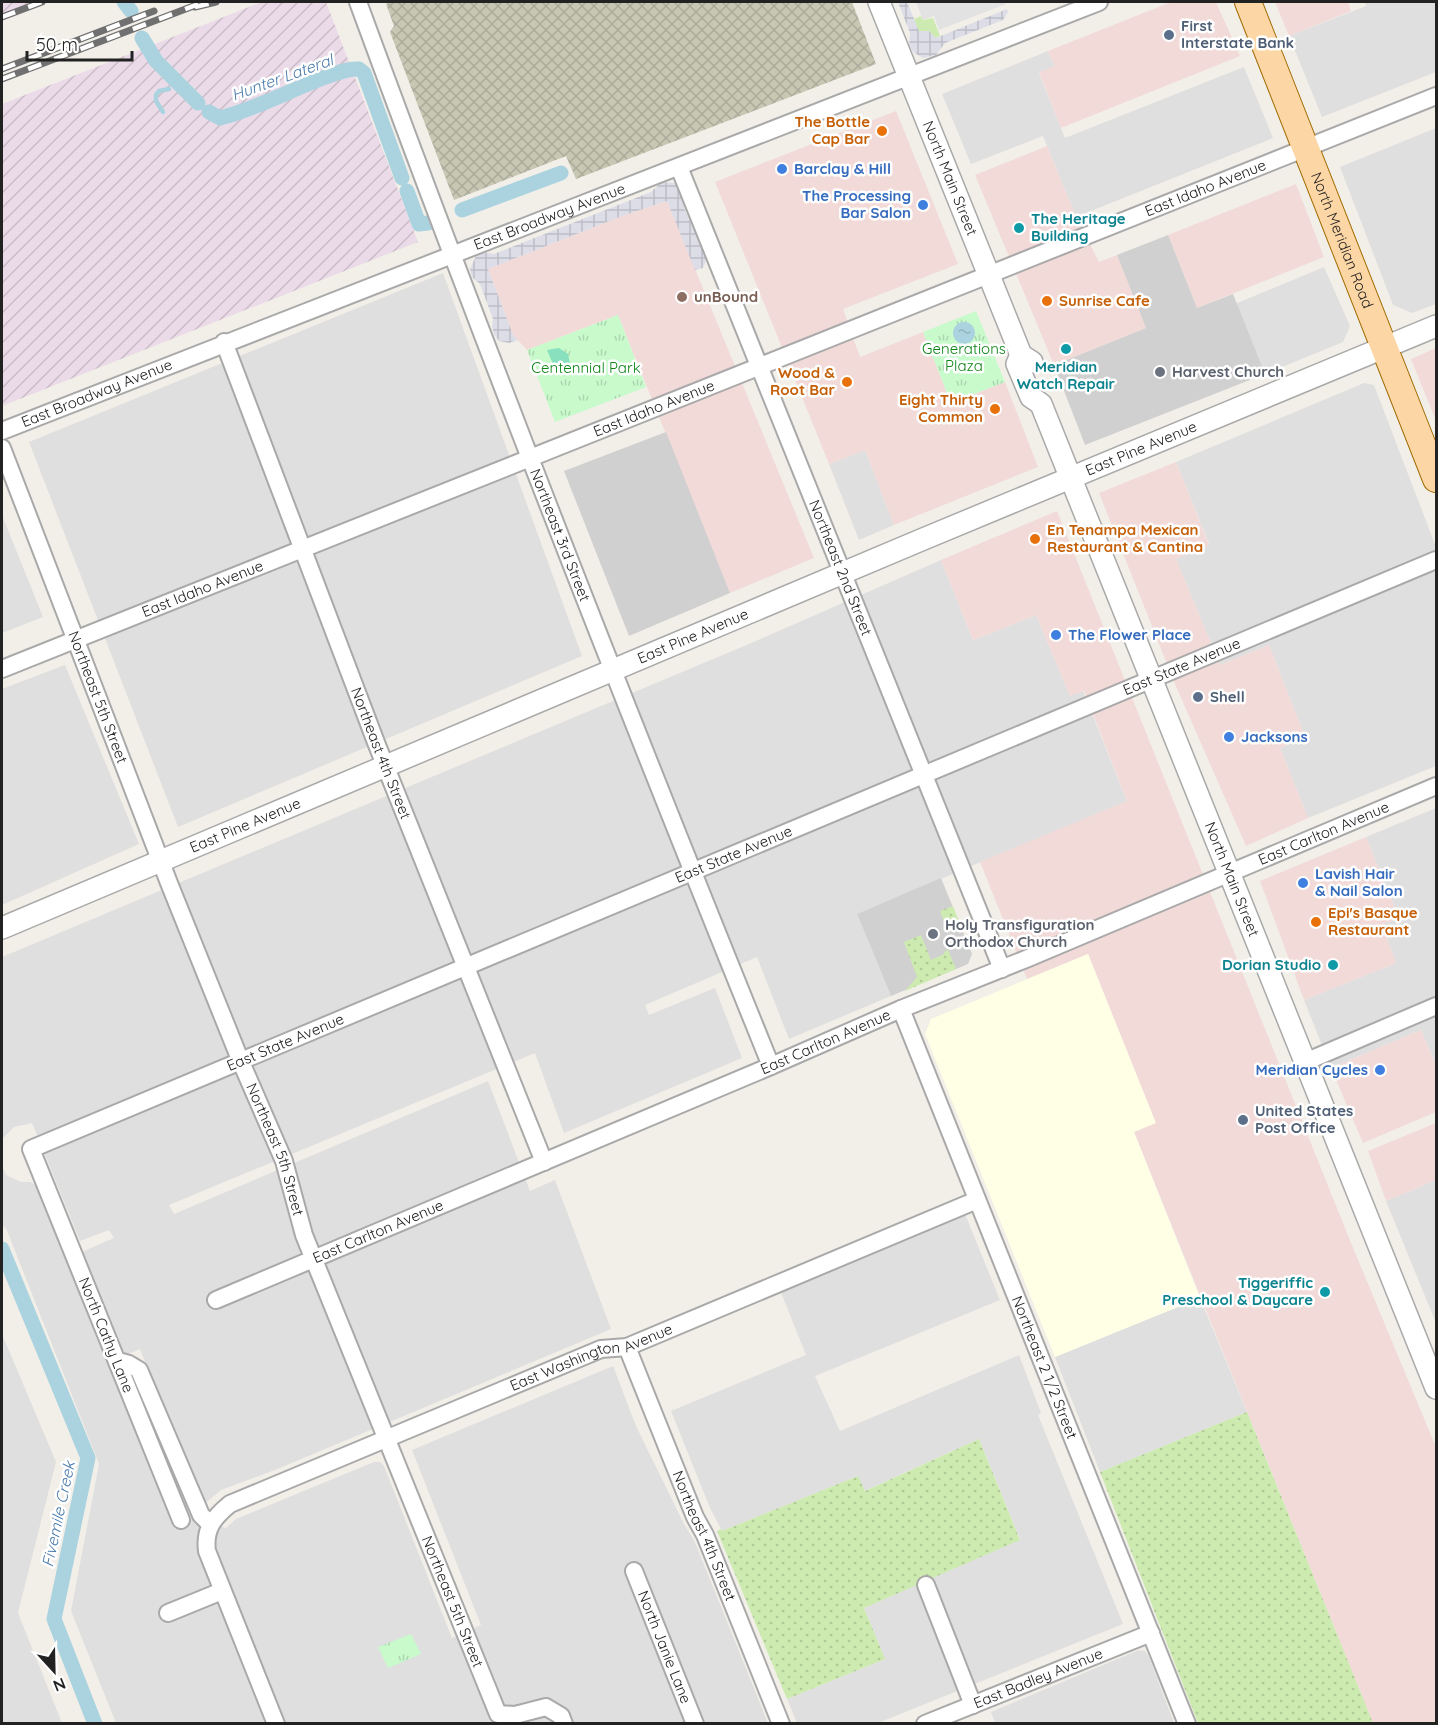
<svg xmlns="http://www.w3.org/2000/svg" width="1438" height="1725" font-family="Quicksand,sans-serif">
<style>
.residential{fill:#e0dfdf}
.commercial{fill:#f2dad9}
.industrial{fill:url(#industrial-furrows)}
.education{fill:#ffffe5}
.religious{fill:#d0d0d0}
.construction{fill:url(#construction-cross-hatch)}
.grass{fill:url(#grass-dots)}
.park{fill:url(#park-tufts)}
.garden{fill:#cdebb0}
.pitch{fill:#88e0be}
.parking{fill:#e2e2e2}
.plaza{fill:url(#plaza-grid)}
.water{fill:url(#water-ripples)}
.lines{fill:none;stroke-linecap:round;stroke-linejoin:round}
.stream{stroke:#aad3df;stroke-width:4.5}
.canal{stroke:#aad3df;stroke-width:15}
.minor-casing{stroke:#a9a9a9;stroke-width:20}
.tertiary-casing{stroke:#a9a9a9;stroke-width:24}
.primary-casing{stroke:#a06b00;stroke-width:28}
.minor{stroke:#fff;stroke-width:16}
.tertiary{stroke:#fff;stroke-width:21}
.primary{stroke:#fcd6a4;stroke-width:26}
.rail-casing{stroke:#707070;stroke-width:7}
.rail{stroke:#fff;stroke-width:4.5;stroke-dasharray:14;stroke-linecap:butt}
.service-dot{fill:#5c6f8a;stroke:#fff;stroke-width:2}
.food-dot{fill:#e8710a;stroke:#fff;stroke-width:2}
.shop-dot{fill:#3f7fe0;stroke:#fff;stroke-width:2}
.culture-dot{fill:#0f9aa8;stroke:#fff;stroke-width:2}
.education-dot{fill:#8d6e63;stroke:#fff;stroke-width:2}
.worship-dot{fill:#6b7280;stroke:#fff;stroke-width:2}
.labels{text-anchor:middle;stroke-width:5;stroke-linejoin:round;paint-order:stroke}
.service-label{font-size:15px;font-weight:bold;fill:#4e5e75;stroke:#fff;text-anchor:start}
.food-label{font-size:15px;font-weight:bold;fill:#c56008;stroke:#fff;text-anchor:end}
.shop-label{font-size:15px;font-weight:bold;fill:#366cbe;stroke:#fff;text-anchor:start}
.street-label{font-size:15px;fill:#222;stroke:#fff}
.culture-label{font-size:15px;font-weight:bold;fill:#0d838f;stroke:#fff;text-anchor:end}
.education-label{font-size:15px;font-weight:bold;fill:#785e54;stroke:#fff;text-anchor:start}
.park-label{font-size:15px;fill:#0c8416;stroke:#fff}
.worship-label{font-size:15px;font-weight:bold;fill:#5b616d;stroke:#fff;text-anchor:start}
.water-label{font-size:16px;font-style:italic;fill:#4a7aab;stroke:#fff}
</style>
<defs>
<pattern id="industrial-furrows" width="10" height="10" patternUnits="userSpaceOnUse" patternTransform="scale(1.5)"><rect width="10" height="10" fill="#ebdbe8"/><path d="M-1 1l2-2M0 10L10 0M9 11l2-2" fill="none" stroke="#c9bcc7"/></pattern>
<pattern id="construction-cross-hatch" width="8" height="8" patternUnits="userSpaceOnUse" patternTransform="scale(1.5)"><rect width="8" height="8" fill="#c7c7b4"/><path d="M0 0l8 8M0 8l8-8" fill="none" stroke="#abab9a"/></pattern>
<pattern id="grass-dots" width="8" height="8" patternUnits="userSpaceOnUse" patternTransform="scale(1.5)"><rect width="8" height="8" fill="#cdebb0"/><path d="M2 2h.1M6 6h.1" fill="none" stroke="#b0c997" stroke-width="1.8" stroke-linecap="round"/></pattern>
<pattern id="park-tufts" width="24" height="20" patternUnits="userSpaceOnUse" patternTransform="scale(1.5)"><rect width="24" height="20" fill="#c8facc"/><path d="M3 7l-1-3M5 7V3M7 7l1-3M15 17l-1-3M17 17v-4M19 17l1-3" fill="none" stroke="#acd6af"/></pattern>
<pattern id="plaza-grid" width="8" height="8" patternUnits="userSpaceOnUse" patternTransform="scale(1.5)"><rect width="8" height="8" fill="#dddde8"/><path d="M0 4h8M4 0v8" fill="none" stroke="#bdbdc7"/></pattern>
<pattern id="water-ripples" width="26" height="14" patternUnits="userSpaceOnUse" patternTransform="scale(1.5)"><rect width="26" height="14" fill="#aad3df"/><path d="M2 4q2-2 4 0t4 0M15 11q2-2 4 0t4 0" fill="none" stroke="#92b5bf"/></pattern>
</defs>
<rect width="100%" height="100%" fill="#f2efe9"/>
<path class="residential" d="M 1365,2 L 1436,2 L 1436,72 L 1322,117 L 1289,36 L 1366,6 Z
M 1048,51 L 1055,66 L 1039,73 L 1065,138 L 1244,67 L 1273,138 L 1076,217 L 1043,136 L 971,164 L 942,94 Z
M 1436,128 L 1436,304 L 1412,313 L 1393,305 L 1340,167 Z
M 1324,267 L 1350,326 L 1343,342 L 1265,374 L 1235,304 Z
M 443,273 L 582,656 L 178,827 L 29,442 Z
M 1364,383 L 1374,385 L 1436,547 L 1436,766 L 1308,818 L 1280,748 L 1305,737 L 1269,645 L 1220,665 L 1176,559 L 1209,544 L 1176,462 Z
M 865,450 L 894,525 L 859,540 L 829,464 Z
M 2,515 L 43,617 L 2,633 Z
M 941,560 L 973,640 L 1036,615 L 1070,696 L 1083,691 L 1127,801 L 857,914 L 891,996 L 789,1039 L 757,957 L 645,1005 L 649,1015 L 715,988 L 742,1058 L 564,1133 L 535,1053 L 169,1205 L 174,1214 L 488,1081 L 530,1191 L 555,1180 L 611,1329 L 275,1470 L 221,1490 L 202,1506 L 140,1349 L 123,1356 L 82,1252 L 114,1238 L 109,1230 L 80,1241 L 32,1123 L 14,1127 L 2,1139 L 2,957 L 749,644 Z
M 65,665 L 139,844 L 2,905 L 2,689 Z
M 1436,808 L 1436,1066 L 1421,1030 L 1331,1068 L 1304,1000 L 1396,963 L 1382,925 L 1399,918 L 1366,837 Z
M 2,1166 L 6,1175 L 21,1182 L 31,1182 L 38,1187 L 173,1525 L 190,1518 L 226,1528 L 236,1519 L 374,1462 L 380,1462 L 384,1466 L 452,1638 L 481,1625 L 412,1450 L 613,1366 L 636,1426 L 684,1524 L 694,1540 L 768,1723 L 116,1723 L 71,1611 L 99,1464 L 6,1228 L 2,1226 Z
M 1436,1180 L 1436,1323 L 1386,1201 Z
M 965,1214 L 1000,1300 L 815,1376 L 840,1431 L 1019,1355 L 1041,1413 L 1038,1415 L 1123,1624 L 878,1723 L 797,1723 L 787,1699 L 885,1659 L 864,1608 L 1020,1539 L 979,1439 L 864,1491 L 858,1476 L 722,1531 L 710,1508 L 671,1411 L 806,1355 L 780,1290 Z
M 1200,1298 L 1247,1412 L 1100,1472 L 1055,1357 Z
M 2,1334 L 56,1462 L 18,1613 L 62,1723 L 2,1723 Z
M 1139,1650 L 1145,1651 L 1149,1657 L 1174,1723 L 995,1723 L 991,1712 Z"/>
<path class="commercial" d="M 1171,2 L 1216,2 L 1240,56 L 1061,128 L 1039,72 L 1055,66 L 1048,51 Z
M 1275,2 L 1348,2 L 1351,11 L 1289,36 Z
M 896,111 L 958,264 L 843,309 L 860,357 L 923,332 L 951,403 L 1005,382 L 1038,467 L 894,525 L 865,450 L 829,464 L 715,182 Z
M 1047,146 L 1076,217 L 1099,262 L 1117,255 L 1146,328 L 1054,365 L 975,175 Z
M 1296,184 L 1324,257 L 1197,308 L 1168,235 Z
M 667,201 L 814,558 L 730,593 L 618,315 L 527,350 L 513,335 L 488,269 L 622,216 Z
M 1436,348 L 1436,421 L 1411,359 Z
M 1176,462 L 1209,545 L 1176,559 L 1220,665 L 1269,645 L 1305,737 L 1280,748 L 1308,818 L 1246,846 L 1175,684 L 1099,493 Z
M 1057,511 L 1349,1238 L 1436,1447 L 1436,1723 L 1373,1723 L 1134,1132 L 1155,1123 L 1088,954 L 1027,979 L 980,862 L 1127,801 L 1084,691 L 1070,696 L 1036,615 L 973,640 L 941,560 Z
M 1366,837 L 1399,918 L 1382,925 L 1396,963 L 1304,1000 L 1260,881 Z
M 1421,1030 L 1436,1066 L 1436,1112 L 1363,1143 L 1331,1068 Z
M 1436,1123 L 1436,1180 L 1386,1201 L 1368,1151 Z"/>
<path class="industrial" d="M 2,2 L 50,2 L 2,21 Z
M 262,2 L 326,2 L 418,242 L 2,406 L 2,104 Z"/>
<path class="education" d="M 1088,954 L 1156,1123 L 1134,1132 L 1200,1298 L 1055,1357 L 925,1034 L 931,1019 Z"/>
<path class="religious" d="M 1168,235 L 1197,308 L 1233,294 L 1265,374 L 1085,445 L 1054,365 L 1146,328 L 1117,255 Z
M 666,432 L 730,593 L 629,636 L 564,471 Z
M 941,878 L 972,954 L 968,964 L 891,996 L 857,914 Z"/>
<path class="construction" d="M 391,2 L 852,2 L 876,64 L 576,179 L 566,156 L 454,200 L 390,32 L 394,26 L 386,4 Z"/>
<path class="grass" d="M 953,906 L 961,927 L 948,932 L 940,911 Z
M 921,935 L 931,960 L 944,954 L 944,952 L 948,950 L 956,969 L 905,991 L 917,977 L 904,942 Z
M 1247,1412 L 1373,1723 L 1198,1723 L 1100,1472 Z
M 979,1439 L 1020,1540 L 864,1608 L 885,1659 L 787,1699 L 717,1531 L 721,1529 L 722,1531 L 858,1476 L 865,1491 Z"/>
<path class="park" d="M 976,311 L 1005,382 L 951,403 L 923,332 Z
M 618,315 L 646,387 L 555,422 L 527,350 Z
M 411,1634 L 421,1654 L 388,1668 L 378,1647 Z"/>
<path class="garden" d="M 921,16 L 923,20 L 933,18 L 940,36 L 935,38 L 929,31 L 919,31 L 914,19 Z"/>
<path class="pitch" d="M 559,348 L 568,354 L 570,363 L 568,368 L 554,375 L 553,373 L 556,371 L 547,350 Z"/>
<path class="parking" d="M 916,2 L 1005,2 L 1006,4 L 939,30 L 934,16 L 923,20 Z"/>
<path class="plaza" d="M 898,2 L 907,2 L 919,31 L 929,31 L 936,38 L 1007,9 L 1008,12 L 1003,20 L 945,43 L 936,55 L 923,58 L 913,52 L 909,45 L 910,33 Z
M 662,182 L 674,183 L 680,186 L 685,196 L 684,208 L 707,258 L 703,268 L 695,270 L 667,201 L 622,216 L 488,269 L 513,335 L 518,340 L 509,343 L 499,341 L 494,334 L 492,326 L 493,319 L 480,284 L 472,277 L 470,269 L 476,256 L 482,252 L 494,254 L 651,192 Z"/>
<path class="water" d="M953 333a11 11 0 1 1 22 0a11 11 0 1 1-22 0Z"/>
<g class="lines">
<path class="stream" d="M 163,112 L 156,101 L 156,95 L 159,91 L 169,89"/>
<path class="canal" d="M 124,2 L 131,11
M 142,38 L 156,61 L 198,103
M 209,112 L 220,118 C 256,109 288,91 323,78 C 335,74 346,68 359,69 L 364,73 L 402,178
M 407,191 L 419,224 L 428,223
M 462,210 L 561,173
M 2,1249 L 88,1458 L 54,1619 L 95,1724"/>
<g class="minor-casing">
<g id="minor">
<path id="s1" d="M 358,2 C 489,359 628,713 771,1066"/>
<path id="s2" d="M 679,167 L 1002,969"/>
<path id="s3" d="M 224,342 L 377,745 L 544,1162"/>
<path id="s4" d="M 2,431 C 366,285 734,148 1099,2"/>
<path id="s5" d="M 2,448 L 169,883 L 241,1062 L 284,1161 L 304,1235 L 498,1714 L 515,1715 L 546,1707 L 561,1716 L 564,1724"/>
<path id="s6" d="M 2,669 L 1436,96"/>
<path id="s7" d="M 901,1009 L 1187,1724"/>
<path d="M 1305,1062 L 1436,1006"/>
<path id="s8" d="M 216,1300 L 771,1066 L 901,1009 L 1026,959 L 1436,786"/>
<path id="s9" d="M 627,1347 L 695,1517 L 705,1535 L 781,1724"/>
<path d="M 118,1361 L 129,1364 L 139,1370 L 201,1515 L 210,1524"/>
<path id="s10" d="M 181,1520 L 31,1149 L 1436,560"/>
<path id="s11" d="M 634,1571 L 695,1724"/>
<path d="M 926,1585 L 973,1705"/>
<path d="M 168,1613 L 222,1591"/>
<path id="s12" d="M 276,1724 L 207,1551 C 204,1529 214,1517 230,1504 L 601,1349 L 627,1347 L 977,1200"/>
<path id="s13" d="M 925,1724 L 1151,1633"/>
</g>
</g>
<g class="tertiary-casing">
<g id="tertiary">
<path id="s14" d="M 879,2 L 1021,355 L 1032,362"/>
<path id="s15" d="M 1021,355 L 1017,364 L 1031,397 L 1041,404 L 1436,1388"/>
<path id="s16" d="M 2,928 L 921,540 L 1436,326"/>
</g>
</g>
<g class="primary-casing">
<g id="primary">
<path id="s17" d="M 1248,2 L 1436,479"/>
</g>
</g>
<use href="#minor" class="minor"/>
<use href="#tertiary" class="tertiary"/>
<use href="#primary" class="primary"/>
<g class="rail-casing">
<path id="rail" d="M 195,7 L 216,2
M 2,17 L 42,2
M 2,69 L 154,11
M 2,79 L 204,2"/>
</g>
<use href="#rail" class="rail"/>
</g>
<g class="service-dot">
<circle cx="1169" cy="35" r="6"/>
<circle cx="1198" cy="697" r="6"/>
<circle cx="1243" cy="1120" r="6"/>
</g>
<g class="food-dot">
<circle cx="882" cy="131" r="6"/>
<circle cx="1047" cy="301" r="6"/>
<circle cx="847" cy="382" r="6"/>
<circle cx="995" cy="409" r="6"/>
<circle cx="1035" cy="539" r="6"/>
<circle cx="1316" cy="922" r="6"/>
</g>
<g class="shop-dot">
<circle cx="782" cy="169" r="6"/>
<circle cx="923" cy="205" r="6"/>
<circle cx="1056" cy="635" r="6"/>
<circle cx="1229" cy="737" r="6"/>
<circle cx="1303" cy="883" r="6"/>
<circle cx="1380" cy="1070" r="6"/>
</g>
<g class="culture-dot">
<circle cx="1019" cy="228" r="6"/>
<circle cx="1066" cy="349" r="6"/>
<circle cx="1333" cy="965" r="6"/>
<circle cx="1325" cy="1292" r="6"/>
</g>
<circle class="education-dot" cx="682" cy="297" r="6"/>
<g class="worship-dot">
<circle cx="1160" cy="372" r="6"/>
<circle cx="933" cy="934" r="6"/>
</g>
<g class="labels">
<g class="service-label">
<text x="1181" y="31">First<tspan x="1181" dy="17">Interstate Bank</tspan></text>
<text x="1210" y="702">Shell</text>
<text x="1255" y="1116">United States<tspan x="1255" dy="17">Post Office</tspan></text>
</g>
<g class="food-label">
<text x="870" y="127">The Bottle<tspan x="870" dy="17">Cap Bar</tspan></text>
<text x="1059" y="306" text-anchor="start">Sunrise Cafe</text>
<text x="835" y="378">Wood &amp;<tspan x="835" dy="17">Root Bar</tspan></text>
<text x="983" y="405">Eight Thirty<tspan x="983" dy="17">Common</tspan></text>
<text x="1047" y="535" text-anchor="start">En Tenampa Mexican<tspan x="1047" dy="17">Restaurant &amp; Cantina</tspan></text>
<text x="1328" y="918" text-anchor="start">Epi's Basque<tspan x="1328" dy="17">Restaurant</tspan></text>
</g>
<g class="shop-label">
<text x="794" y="174">Barclay &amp; Hill</text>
<text x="911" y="201" text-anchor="end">The Processing<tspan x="911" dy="17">Bar Salon</tspan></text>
<text x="1068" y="640">The Flower Place</text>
<text x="1241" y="742">Jacksons</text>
<text x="1315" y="879">Lavish Hair<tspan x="1315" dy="17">&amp; Nail Salon</tspan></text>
<text x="1368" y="1075" text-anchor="end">Meridian Cycles</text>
</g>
<g class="street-label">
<text dy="5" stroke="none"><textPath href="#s14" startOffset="190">North Main Street</textPath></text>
<text dy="5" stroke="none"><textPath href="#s6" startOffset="1296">East Idaho Avenue</textPath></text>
<text dy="5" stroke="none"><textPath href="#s4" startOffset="588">East Broadway Avenue</textPath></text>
<text dy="5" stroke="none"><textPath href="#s17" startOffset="256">North Meridian Road</textPath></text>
<text dy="5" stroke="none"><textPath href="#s4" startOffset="102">East Broadway Avenue</textPath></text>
<text dy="5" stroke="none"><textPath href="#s6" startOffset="702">East Idaho Avenue</textPath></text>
<text dy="5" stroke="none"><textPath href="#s16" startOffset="1236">East Pine Avenue</textPath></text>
<text dy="5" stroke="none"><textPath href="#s1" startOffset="570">Northeast 3rd Street</textPath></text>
<text dy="5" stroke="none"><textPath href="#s2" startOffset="432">Northeast 2nd Street</textPath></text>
<text dy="5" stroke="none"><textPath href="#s6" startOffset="216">East Idaho Avenue</textPath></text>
<text dy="5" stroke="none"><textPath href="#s16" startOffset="750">East Pine Avenue</textPath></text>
<text dy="5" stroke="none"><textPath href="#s10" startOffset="1648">East State Avenue</textPath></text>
<text dy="5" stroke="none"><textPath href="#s5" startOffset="267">Northeast 5th Street</textPath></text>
<text dy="5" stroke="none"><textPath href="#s3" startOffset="440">Northeast 4th Street</textPath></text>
<text dy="5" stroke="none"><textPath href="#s16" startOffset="264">East Pine Avenue</textPath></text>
<text dy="5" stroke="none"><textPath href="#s8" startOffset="1202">East Carlton Avenue</textPath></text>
<text dy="5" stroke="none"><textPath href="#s10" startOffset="1162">East State Avenue</textPath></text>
<text dy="5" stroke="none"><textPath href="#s15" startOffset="570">North Main Street</textPath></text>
<text dy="5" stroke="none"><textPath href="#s8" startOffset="662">East Carlton Avenue</textPath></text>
<text dy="5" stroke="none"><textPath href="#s10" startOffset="676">East State Avenue</textPath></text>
<text dy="5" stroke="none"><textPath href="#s5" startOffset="753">Northeast 5th Street</textPath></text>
<text dy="5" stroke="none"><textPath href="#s8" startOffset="176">East Carlton Avenue</textPath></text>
<text transform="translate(106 1335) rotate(68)" y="5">North Cathy Lane</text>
<text dy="5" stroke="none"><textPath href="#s12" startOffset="632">East Washington Avenue</textPath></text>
<text dy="5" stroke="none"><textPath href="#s7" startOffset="386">Northeast 2 1/2 Street</textPath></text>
<text dy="5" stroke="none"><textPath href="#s9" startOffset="204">Northeast 4th Street</textPath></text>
<text dy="5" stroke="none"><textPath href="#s5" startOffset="1239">Northeast 5th Street</textPath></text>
<text dy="5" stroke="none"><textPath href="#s11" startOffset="82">North Janie Lane</textPath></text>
<text dy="5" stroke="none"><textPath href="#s13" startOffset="122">East Badley Avenue</textPath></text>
</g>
<g class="culture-label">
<text x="1031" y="224" text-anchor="start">The Heritage<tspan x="1031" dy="17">Building</tspan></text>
<text x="1066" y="372" text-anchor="middle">Meridian<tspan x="1066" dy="17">Watch Repair</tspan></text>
<text x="1321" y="970">Dorian Studio</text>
<text x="1313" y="1288">Tiggeriffic<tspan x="1313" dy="17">Preschool &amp; Daycare</tspan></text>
</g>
<g class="education-label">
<text x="694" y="302">unBound</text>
</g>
<g class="park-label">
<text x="964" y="354">Generations<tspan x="964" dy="17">Plaza</tspan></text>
<text x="586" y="373">Centennial Park</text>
</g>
<g class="worship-label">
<text x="1172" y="377">Harvest Church</text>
<text x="945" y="930">Holy Transfiguration<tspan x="945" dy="17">Orthodox Church</tspan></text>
</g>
<g class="water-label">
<text transform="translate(282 77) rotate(-20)" y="6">Hunter Lateral</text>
<text transform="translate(58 1514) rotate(-78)" y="6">Fivemile Creek</text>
</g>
</g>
<rect width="1438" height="1725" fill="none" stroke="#222222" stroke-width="6"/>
<g transform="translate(54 1671) rotate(158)" stroke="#ffffff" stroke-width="4.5" paint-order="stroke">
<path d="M0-4.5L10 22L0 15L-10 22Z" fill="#222222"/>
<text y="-9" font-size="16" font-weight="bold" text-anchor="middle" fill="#222222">N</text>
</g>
<path d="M27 51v9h105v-9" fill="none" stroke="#222222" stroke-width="3"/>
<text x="36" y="51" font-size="18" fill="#222222" stroke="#ffffff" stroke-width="4.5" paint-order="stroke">50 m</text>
</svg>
